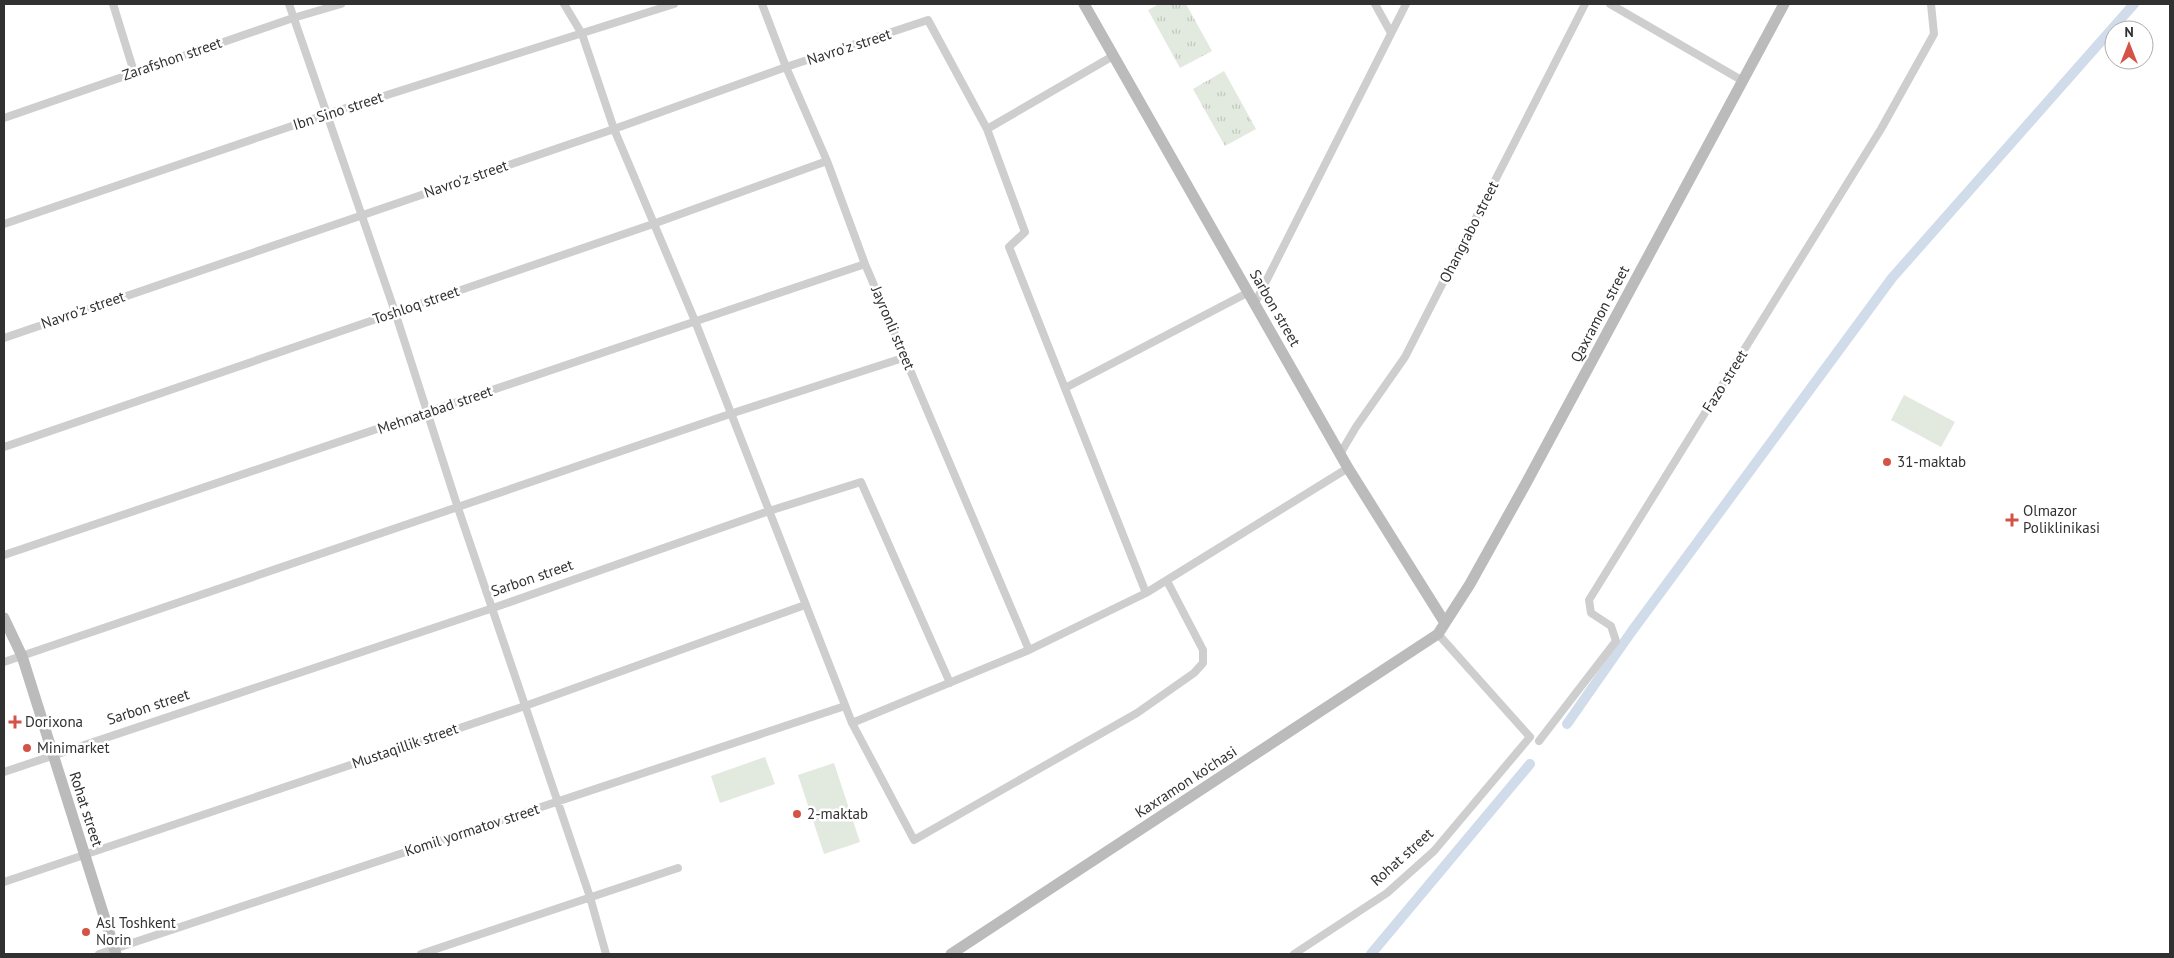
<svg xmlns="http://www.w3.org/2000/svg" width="2174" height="958" font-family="'PT Sans',sans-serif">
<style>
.grass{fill:url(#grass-tufts)}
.pitch{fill:#e2e9de}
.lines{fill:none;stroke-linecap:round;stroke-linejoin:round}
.canal{stroke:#d0dcea;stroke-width:10}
.street{stroke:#cecece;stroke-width:8}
.secondary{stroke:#bbb;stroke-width:11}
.poi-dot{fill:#d45347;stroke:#fff;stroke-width:2}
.labels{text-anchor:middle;stroke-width:5;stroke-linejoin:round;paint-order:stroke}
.street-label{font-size:15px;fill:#313131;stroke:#fff}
.poi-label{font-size:15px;fill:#313131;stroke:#fff;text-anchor:start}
</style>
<defs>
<pattern id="grass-tufts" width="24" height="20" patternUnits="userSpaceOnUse" patternTransform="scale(1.25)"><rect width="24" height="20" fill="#e2e9de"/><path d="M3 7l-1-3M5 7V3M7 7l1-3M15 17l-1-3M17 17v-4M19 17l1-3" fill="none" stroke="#c2c8bf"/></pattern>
</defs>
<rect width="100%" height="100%" fill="#fff"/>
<path class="grass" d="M 1159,4 L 1186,4 L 1212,51 L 1180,68 L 1148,10 Z
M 1224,71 L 1256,129 L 1225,146 L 1193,89 Z"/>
<path class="pitch" d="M 1904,395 L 1955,422 L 1941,447 L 1891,420 Z
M 765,757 L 775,784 L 720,803 L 711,776 Z
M 834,763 L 860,842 L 824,854 L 798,775 Z"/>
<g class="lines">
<path class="canal" d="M 1567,724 L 1632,631 L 1892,278 L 2134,4
M 1371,954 L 1530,764"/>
<path class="street" d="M 113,4 L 134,72
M 289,4 L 395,312 L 458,508 L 590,897 L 606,954
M 564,4 L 582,34 L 614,129 L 695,321 L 852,723 L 914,840 L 1137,713 L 1194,673 L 1203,663 L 1203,650 L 1167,581
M 762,4 L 786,67 L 827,161 L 865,264 L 1029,650
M 1375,4 L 1391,33
M 1610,4 L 1743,81
M 4,118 L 293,18 L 341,4
M 987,129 L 1113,56
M 4,224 L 327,114 L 674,4
M 1255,303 L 1406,4
M 4,338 L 614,129 L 786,67 L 928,20 L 987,129 L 1025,232 L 1009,247 L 1146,593
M 1065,388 L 1249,292
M 4,447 L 653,224 L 827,161
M 1340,454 L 1356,427 L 1405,357 L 1585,4
M 4,555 L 865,264
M 4,662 L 730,414 L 906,357
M 852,723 L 1029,650 L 1146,593 L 1348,468
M 1539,741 L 1616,641 L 1611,626 L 1591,613 L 1589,600 L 1881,129 L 1934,34 L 1931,4
M 4,772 L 493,608 L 769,511 L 861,482 L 950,683
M 4,882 L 525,706 L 805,605
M 99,954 L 845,706
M 421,954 L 678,868
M 1294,954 L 1387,893 L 1434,851 L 1530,737 L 1438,634"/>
<path class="secondary" d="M 1084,4 L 1348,468 L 1445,623
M 4,618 L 22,656 L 116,954
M 951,954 L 1438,634 L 1470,584 L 1524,487 L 1784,4"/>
</g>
<g class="poi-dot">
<circle cx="1887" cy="462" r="5"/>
<path d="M2009.5 512.5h5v5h5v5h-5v5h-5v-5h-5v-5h5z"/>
<path d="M12.5 714.5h5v5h5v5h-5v5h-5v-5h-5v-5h5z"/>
<circle cx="27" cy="748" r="5"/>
<circle cx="797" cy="814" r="5"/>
<circle cx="86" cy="932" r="5"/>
</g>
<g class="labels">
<g class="street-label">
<text transform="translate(849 47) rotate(-18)" y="5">Navro'z street</text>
<text transform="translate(172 59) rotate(-19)" y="5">Zarafshon street</text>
<text transform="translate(338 111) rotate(-18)" y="5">Ibn Sino street</text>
<text transform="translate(466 179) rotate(-19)" y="5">Navro'z street</text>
<text transform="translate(1469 232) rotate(-63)" y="5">Ohangrabo street</text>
<text transform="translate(416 305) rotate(-19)" y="5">Toshloq street</text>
<text transform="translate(1275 308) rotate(60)" y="5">Sarbon street</text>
<text transform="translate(83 310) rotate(-19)" y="5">Navro'z street</text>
<text transform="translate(1600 314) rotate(-62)" y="5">Qaxramon street</text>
<text transform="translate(893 328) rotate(67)" y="5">Jayronli street</text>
<text transform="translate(1725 381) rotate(-58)" y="5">Fazo street</text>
<text transform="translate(435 410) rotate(-19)" y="5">Mehnatаbаd street</text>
<text transform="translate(532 578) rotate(-19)" y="5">Sarbon street</text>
<text transform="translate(148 707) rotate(-18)" y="5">Sarbon street</text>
<text transform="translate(405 746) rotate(-19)" y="5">Mustaqillik street</text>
<text transform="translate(1186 782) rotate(-33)" y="5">Kaxramon ko'chasi</text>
<text transform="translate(86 809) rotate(72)" y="5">Rohat street</text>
<text transform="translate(472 830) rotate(-18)" y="5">Komil yormatov street</text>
<text transform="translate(1402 857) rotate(-42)" y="5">Rohat street</text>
</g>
<g class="poi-label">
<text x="1897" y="467">31-maktab</text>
<text x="2023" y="516">Olmazor<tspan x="2023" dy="17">Poliklinikasi</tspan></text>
<text x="25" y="727">Dorixona</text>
<text x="37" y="753">Minimarket</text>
<text x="807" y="819">2-maktab</text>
<text x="96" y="928">Asl Toshkent<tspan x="96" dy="17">Norin</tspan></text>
</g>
</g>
<rect width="2174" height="958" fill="none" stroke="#313131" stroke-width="10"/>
<g transform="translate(2129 45)"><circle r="24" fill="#ffffff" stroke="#adadad"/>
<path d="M0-4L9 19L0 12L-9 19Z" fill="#d45347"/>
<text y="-8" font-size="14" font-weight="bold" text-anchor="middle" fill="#313131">N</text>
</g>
</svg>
